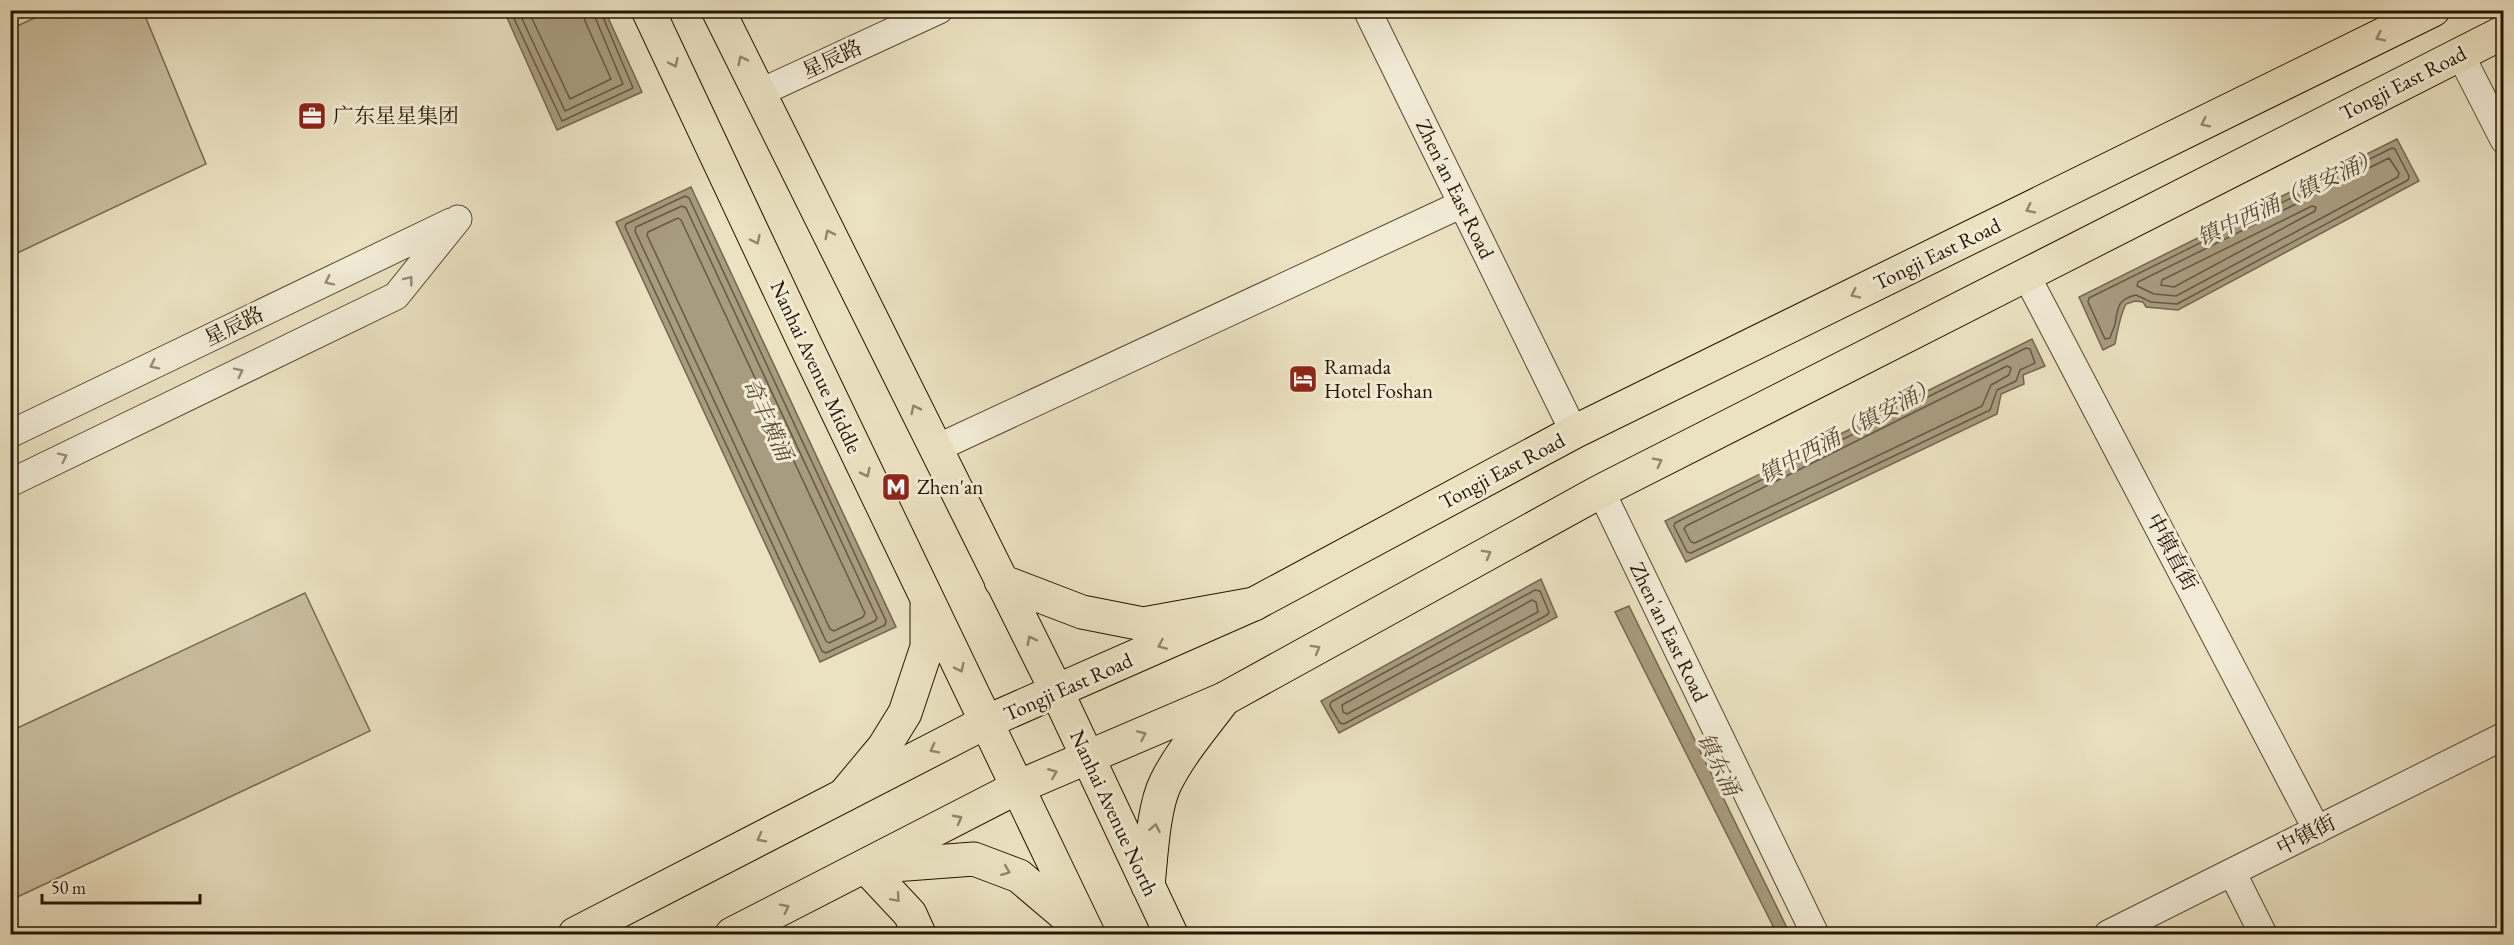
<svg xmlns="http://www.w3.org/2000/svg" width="2514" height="945" font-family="'EB Garamond','Noto Serif SC',serif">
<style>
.green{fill:#cabfa1;stroke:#786a50;stroke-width:1.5}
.water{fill:#a89c80;stroke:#74664d;stroke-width:1.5}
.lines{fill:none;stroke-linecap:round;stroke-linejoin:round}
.shore{stroke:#675840;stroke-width:1.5}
.minor-casing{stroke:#574830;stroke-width:29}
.major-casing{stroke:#261400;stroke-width:35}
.highway-casing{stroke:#261400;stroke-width:35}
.minor{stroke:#f2ecd7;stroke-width:27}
.major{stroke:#ebe2c2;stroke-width:33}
.highway{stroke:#ebe2c2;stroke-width:33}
.oneway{stroke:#92856b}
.oneway2{stroke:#968b76}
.labels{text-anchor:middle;stroke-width:6;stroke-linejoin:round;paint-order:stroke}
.street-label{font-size:21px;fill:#261400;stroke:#f2ecd7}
.poi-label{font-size:21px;fill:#261400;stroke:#f2ecd7;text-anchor:start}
.water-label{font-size:22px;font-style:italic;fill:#5a4a33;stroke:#f2ecd7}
</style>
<rect width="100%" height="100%" fill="#ebe2c2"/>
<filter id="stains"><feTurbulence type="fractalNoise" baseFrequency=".00333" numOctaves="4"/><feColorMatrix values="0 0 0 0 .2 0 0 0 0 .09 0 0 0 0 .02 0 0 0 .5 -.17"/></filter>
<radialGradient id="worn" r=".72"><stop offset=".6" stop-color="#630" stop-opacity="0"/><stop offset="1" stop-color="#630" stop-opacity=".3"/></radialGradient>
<path class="green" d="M 51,10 L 143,11 L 206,164 L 11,256 L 11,29 Z
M 305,593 L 370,731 L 11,900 L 11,731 Z"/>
<path class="water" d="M 504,11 L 605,11 L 642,92 L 557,130 Z
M 2397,139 L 2419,181 L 2178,310 L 2146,307 L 2143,302 L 2135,301 L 2126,304 C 2121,313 2117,333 2115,344 L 2103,350 L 2079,297 Z
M 691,187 L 896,627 L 820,662 L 616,222 Z
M 2032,339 L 2045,366 L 2023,375 L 2024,384 L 2001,394 L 1997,414 L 1686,562 L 1665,521 Z
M 1541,579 L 1557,617 L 1339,733 L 1321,701 Z
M 1629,606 L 1790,934 L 1777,934 L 1615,612 Z"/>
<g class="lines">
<path class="shore" d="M 510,10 L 562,121 L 633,88 L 600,10
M 518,10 L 565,111 L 623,84 L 592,10
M 528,10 L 570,99 L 611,79 L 585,21 L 583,10
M 2392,148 L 2395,149 L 2409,176 L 2408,180 L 2177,304 L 2151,302 L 2136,295 C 2117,299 2118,308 2115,324 C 2114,329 2111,333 2110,338 L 2105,339 L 2088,302 L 2089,298 Z
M 2389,158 L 2399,173 L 2398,177 L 2176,296 L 2154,294 L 2137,286 L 2138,282 Z
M 685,196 L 689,198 L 886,621 L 885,625 L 826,653 L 822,651 L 625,227 L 626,224 Z
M 682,206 L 686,208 L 877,618 L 875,621 L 829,643 L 826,641 L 635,231 L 636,227 Z
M 2312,206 L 2316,207 L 2315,211 L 2174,287 L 2161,285 L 2162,280 Z
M 678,218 L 681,220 L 865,613 L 863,617 L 834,631 L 830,629 L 647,235 L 648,232 Z
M 2026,348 L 2030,349 L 2035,363 L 2020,370 L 2016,381 L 1997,390 L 1990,410 L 1691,553 L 1687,552 L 1674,526 L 1675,523 Z
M 2007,366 L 2011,368 L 2009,375 L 1991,385 L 1982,406 L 1695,543 L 1691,542 L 1684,529 L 1686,526 Z
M 1535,590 L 1540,591 L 1549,612 L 1547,615 L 1344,724 L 1340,723 L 1330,706 L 1331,702 Z
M 1532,600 L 1536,602 L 1538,612 L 1347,714 L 1343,712 L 1342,705 Z"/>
<g class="minor-casing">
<path id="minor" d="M 1367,10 L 1574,432
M 2460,54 L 2504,140
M 759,93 L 939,10
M 2026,275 L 2317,830
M 10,434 L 451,222
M 935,449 L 1462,204
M 10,483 L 396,296 L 458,219
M 1601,491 L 1815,934
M 2232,872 L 2263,934
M 2108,934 L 2504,736"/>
</g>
<g class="major-casing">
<path id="major" d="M 575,934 L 986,722 L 1254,604 L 1574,432 L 2433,10
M 732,934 L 1018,787 L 1224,699 L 1601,491 L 2504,32"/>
</g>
<g class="highway-casing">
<path id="highway" d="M 648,10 L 803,340 L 1088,934
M 718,10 L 1057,692 L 1171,934
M 1001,581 L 1082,612 L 1143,624 L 1254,604
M 844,795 L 884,747 L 905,713 L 927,647 L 927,605
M 866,867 L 974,859 L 1019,876 L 1079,927
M 866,867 L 910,914 L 919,934
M 1148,886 C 1151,858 1153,807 1166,782 C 1181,752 1204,726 1224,699"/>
</g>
<use href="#minor" class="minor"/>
<use href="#major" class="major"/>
<use href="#highway" class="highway"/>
</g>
<defs><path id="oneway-chevron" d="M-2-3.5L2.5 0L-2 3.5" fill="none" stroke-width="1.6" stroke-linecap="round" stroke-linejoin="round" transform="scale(1.5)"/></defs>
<g class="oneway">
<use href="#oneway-chevron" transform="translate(2380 37) rotate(154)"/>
<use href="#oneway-chevron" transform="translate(742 60) rotate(-116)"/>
<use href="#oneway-chevron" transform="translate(674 63) rotate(65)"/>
<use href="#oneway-chevron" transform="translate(2205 123) rotate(154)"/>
<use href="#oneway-chevron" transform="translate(2030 209) rotate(154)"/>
<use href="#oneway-chevron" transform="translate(829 234) rotate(-116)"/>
<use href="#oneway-chevron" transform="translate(756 240) rotate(65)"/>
<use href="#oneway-chevron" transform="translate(1855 294) rotate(154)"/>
<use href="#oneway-chevron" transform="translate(915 409) rotate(-116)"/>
<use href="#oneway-chevron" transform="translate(1658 462) rotate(-27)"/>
<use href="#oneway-chevron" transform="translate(866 473) rotate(64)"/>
<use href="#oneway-chevron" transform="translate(1487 554) rotate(-29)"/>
<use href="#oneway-chevron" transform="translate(1031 640) rotate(-117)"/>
<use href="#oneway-chevron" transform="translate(1162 645) rotate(156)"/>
<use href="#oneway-chevron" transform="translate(1316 649) rotate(-29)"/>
<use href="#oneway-chevron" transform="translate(960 668) rotate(64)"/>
<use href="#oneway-chevron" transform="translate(1142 735) rotate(-24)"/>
<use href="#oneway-chevron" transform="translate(934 749) rotate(153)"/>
<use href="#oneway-chevron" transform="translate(1053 773) rotate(-22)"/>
<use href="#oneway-chevron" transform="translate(958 819) rotate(-28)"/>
<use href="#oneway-chevron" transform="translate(1155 828) rotate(-79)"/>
<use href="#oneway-chevron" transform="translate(761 838) rotate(153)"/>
<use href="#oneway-chevron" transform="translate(1006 871) rotate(21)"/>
<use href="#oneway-chevron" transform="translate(896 898) rotate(49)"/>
<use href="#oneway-chevron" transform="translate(785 908) rotate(-27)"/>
</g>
<g class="oneway2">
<use href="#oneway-chevron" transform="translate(409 280) rotate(-52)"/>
<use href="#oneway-chevron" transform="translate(329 281) rotate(154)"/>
<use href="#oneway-chevron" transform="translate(154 365) rotate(154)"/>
<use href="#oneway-chevron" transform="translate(239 372) rotate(-26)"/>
<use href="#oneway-chevron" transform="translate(63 457) rotate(-26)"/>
</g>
<defs>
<g id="office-square" transform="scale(1.5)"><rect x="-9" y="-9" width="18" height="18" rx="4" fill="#8f2418" stroke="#f2ecd7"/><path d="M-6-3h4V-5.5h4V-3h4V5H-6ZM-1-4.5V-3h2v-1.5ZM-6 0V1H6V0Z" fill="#fff"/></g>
<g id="hotel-square" transform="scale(1.5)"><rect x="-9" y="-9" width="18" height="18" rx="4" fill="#8f2418" stroke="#f2ecd7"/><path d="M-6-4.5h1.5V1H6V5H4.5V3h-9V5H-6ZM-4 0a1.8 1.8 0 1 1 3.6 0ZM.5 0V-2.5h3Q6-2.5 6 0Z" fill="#fff"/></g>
<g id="metro-square" transform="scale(1.5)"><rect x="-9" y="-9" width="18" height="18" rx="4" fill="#8f2418" stroke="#f2ecd7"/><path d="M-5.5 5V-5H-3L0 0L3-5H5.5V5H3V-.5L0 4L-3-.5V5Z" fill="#fff"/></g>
</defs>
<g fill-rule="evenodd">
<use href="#office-square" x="312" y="116"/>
<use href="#hotel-square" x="1303" y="379"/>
<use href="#metro-square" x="896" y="487"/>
</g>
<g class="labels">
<g class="street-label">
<text transform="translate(832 59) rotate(-25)" y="7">星辰路</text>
<text transform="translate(2403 83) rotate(-27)" y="7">Tongji East Road</text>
<text transform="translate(1455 189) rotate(64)" y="7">Zhen'an East Road</text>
<text transform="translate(1937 254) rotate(-26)" y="7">Tongji East Road</text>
<text transform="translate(234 326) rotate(-26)" y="7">星辰路</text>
<text transform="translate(816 367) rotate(65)" y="7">Nanhai Avenue Middle</text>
<text transform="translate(1502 471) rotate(-28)" y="7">Tongji East Road</text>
<text transform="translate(2172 552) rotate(62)" y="7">中镇直街</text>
<text transform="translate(1669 632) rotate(64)" y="7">Zhen'an East Road</text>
<text transform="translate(1068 687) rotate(-24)" y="7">Tongji East Road</text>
<text transform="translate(1114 813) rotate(65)" y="7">Nanhai Avenue North</text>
<text transform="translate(2306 835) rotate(-27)" y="7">中镇街</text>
</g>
<g class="poi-label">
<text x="333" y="123">广东星星集团</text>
<text x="1324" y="374">Ramada<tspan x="1324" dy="24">Hotel Foshan</tspan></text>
<text x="917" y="494">Zhen'an</text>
</g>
<g class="water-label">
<text transform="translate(2288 197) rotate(-25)" y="8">镇中西涌（镇安涌）</text>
<text transform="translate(768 419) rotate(65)" y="8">奇丰横涌</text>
<text transform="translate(1848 430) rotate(-28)" y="8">镇中西涌（镇安涌）</text>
<text transform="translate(1719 764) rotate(64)" y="8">镇东涌</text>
</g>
</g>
<rect width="2514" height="945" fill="none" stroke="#ebe2c2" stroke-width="36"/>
<rect x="12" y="12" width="2490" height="921" fill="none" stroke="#261400" stroke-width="3"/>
<rect x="18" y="18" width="2478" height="909" fill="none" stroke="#261400" stroke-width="1.5"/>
<path d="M42 894v9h158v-9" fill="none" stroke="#261400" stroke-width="3"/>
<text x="51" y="894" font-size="18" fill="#261400" stroke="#f2ecd7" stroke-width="4.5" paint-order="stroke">50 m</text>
<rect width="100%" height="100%" filter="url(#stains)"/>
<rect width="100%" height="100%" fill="url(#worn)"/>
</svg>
